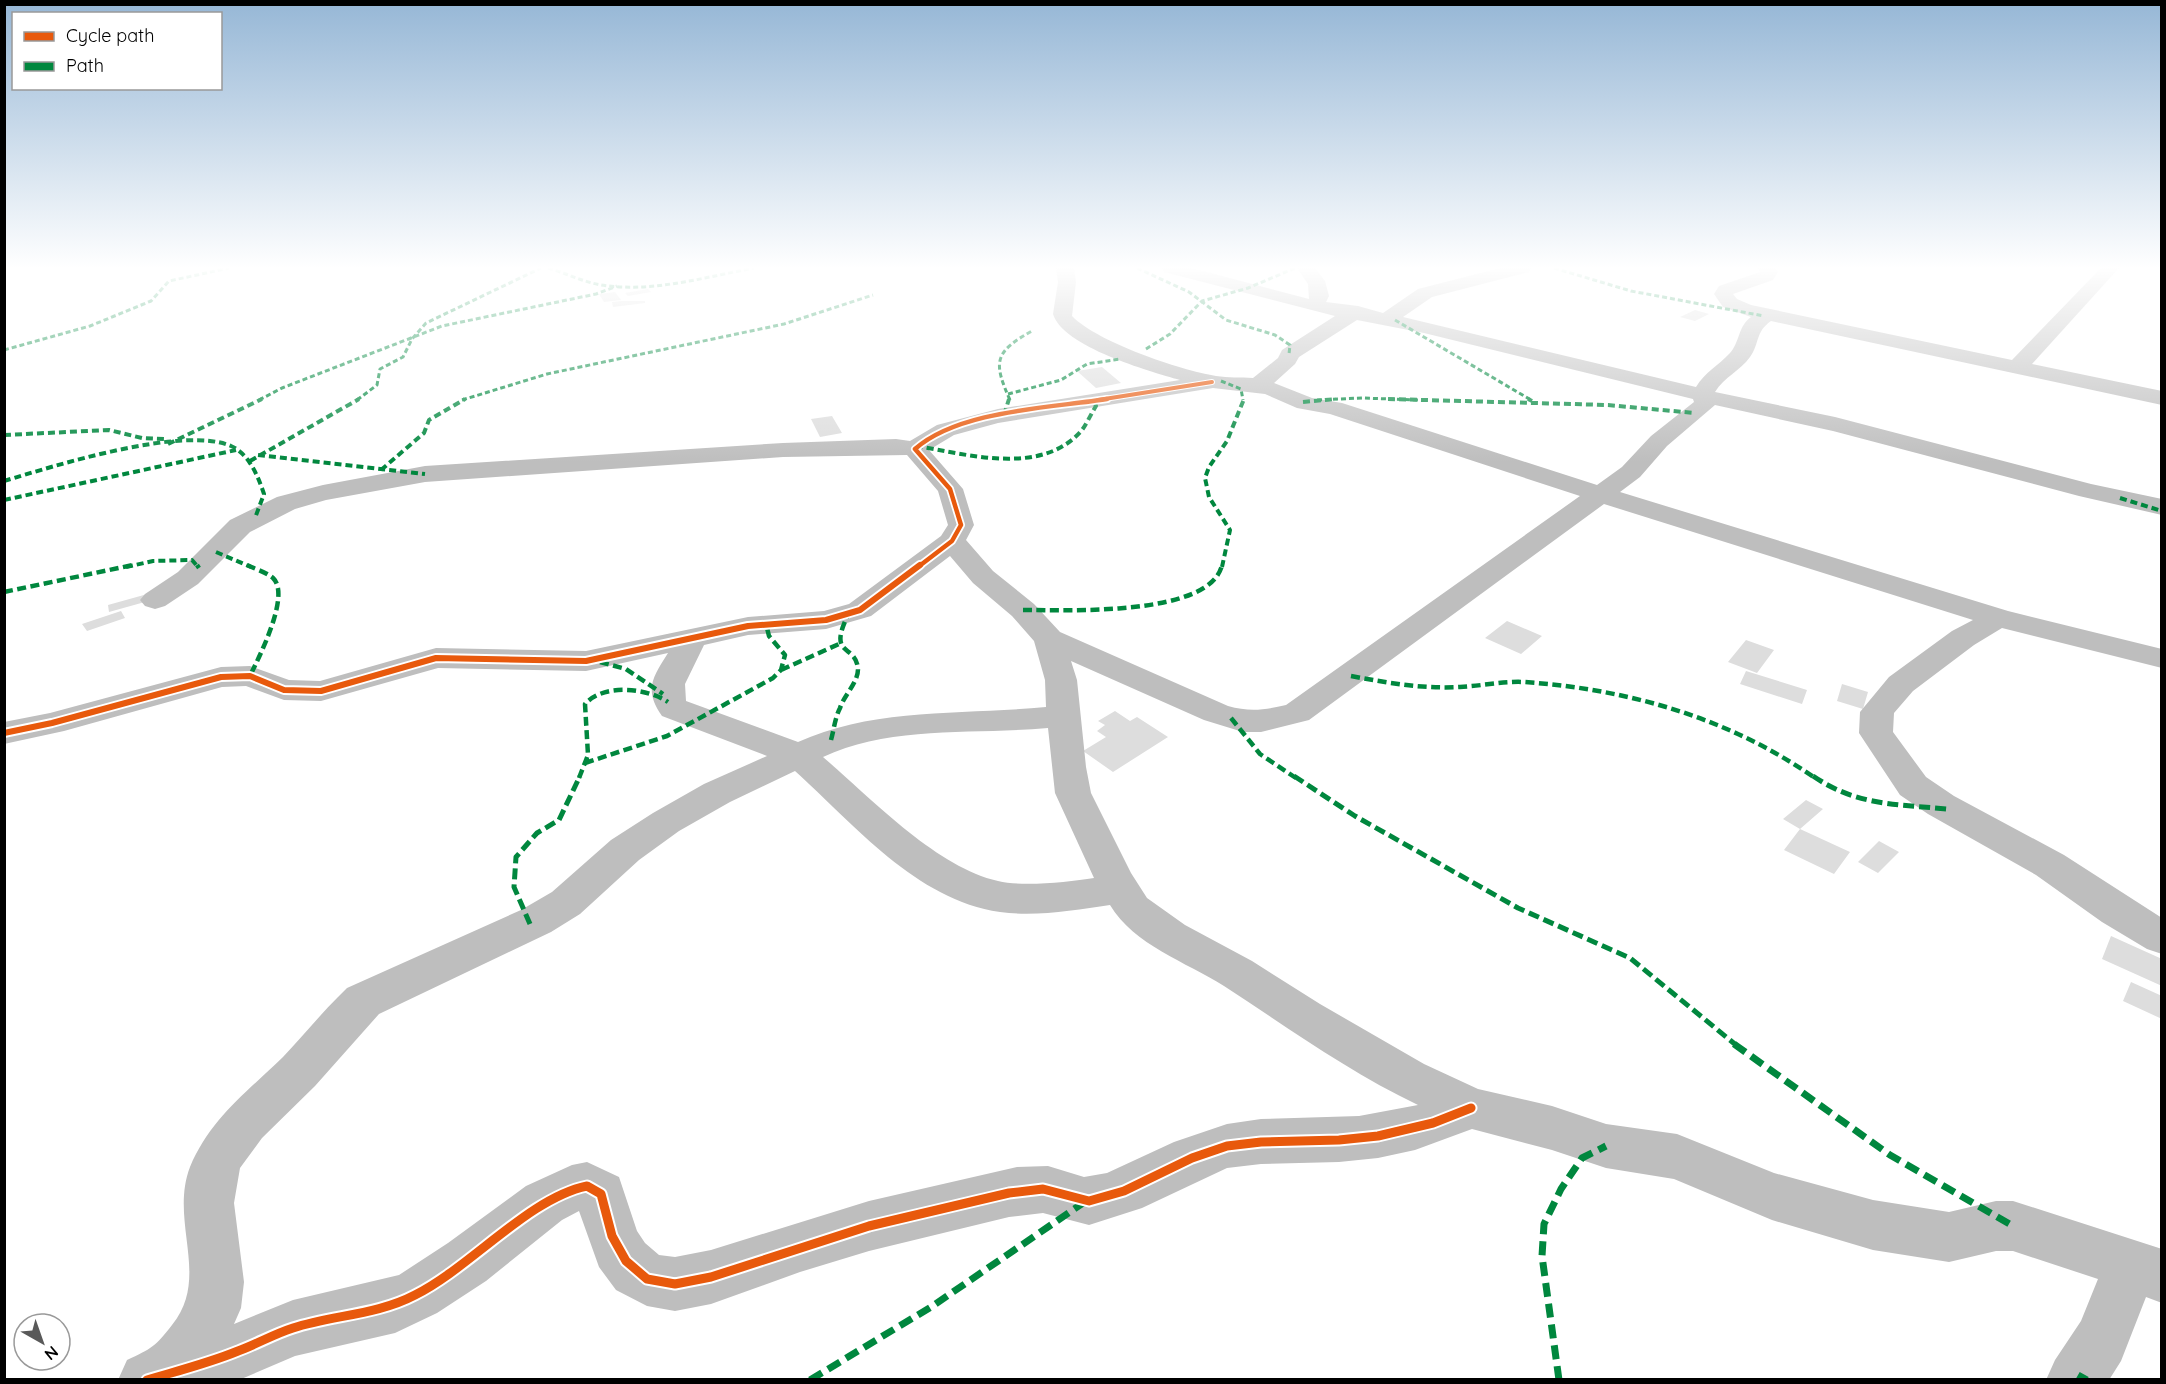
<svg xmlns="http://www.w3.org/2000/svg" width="2166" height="1384" font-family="Quicksand,sans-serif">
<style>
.building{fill:#ddd}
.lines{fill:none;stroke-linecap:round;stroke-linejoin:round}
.street{fill:#bebebe;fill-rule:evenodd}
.quiet-far4{stroke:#00873e;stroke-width:3;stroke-dasharray:5 3;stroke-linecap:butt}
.quiet-far3{stroke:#00873e;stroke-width:4;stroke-dasharray:7 4;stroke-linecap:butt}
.quiet-far2{stroke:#00873e;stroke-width:4.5;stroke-dasharray:9 4.5;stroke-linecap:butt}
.quiet-far1{stroke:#00873e;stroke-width:5;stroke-dasharray:11 5;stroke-linecap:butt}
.quiet{stroke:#00873e;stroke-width:7;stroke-dasharray:14 7;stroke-linecap:butt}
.cycleway-far3-casing{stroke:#fff;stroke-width:6}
.cycleway-far2-casing{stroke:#fff;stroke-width:8}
.cycleway-far1-casing{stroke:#fff;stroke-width:10}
.cycleway-casing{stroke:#fff;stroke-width:13}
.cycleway-far3{stroke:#e8590c;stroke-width:4}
.cycleway-far2{stroke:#e8590c;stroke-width:4.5}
.cycleway-far1{stroke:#e8590c;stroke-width:6}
.cycleway{stroke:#e8590c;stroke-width:9}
</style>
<rect width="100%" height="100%" fill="#fff"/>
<path class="building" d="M 648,289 L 651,292 L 628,296 L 625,293 Z
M 615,292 L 621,300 L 604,302 L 599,294 Z
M 622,301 L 645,301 L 645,303 L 613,307 L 612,302 Z
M 1695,310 L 1709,314 L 1695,321 L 1680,317 Z
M 1102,367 L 1121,383 L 1096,388 L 1077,371 Z
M 832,416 L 842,433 L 820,437 L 811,419 Z
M 151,593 L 152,600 L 109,612 L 108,605 Z
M 121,611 L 125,618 L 87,631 L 82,624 Z
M 1507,621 L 1542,636 L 1521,654 L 1485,638 Z
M 1746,640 L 1774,650 L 1757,673 L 1728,662 Z
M 1746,671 L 1807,690 L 1802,704 L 1740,684 Z
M 1842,684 L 1868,692 L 1863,709 L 1837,701 Z
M 1115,711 L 1130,721 L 1137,717 L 1168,737 L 1113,772 L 1083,751 L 1106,737 L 1097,731 L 1105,725 L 1098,721 Z
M 1806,800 L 1823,809 L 1800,829 L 1783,819 Z
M 1800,829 L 1850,852 L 1834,874 L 1784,850 Z
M 1879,841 L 1899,852 L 1878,873 L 1858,862 Z
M 2111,936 L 2162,959 L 2162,986 L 2102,959 Z
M 2131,982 L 2162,996 L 2162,1019 L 2123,1001 Z"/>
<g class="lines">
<path class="street" d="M 1056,268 L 1074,268 L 1076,282 L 1072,316 C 1097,342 1180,370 1216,376 C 1228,378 1241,377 1253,378 L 1278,358 L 1282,350 L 1335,316 L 1164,272 L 1162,268 L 1192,268 L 1309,299 L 1308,284 L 1297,268 L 1315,268 L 1325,281 L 1329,296 L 1326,302 L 1358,306 L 1383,313 L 1418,289 L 1500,268 L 1531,268 L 1529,272 L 1432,297 L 1403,317 L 1696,387 C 1705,372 1718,366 1730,353 C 1740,342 1738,326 1751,317 L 1723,307 L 1714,294 L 1719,286 L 1760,272 L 1758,268 L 1775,268 L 1778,272 L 1773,280 L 1733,294 L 1737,299 L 1751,305 L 2012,360 L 2101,268 L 2119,268 L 2032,364 L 2162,391 L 2162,405 L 1771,321 C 1755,332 1760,343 1750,357 C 1740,371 1724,377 1715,392 L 1835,417 L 2091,484 L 2162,499 L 2162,515 L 2079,496 L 1833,431 L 1715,405 L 1667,446 L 1640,477 L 1620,492 L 2008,611 L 2162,649 L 2162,668 L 2002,628 L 1974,645 L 1913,691 L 1894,713 L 1893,732 L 1926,777 L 1954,796 L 2064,855 L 2162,918 L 2162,954 L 2147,949 L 2102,922 L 2036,875 L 1928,814 L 1900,795 L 1859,733 L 1860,712 L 1889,677 L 1952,631 L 1973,620 L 1604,504 L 1309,720 L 1261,732 L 1243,732 L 1204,720 L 1071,661 L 1077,680 L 1086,767 L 1091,793 L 1131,873 L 1147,898 L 1185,925 L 1252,961 L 1320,1004 L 1424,1064 L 1478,1089 L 1552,1106 L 1606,1124 L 1677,1134 L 1774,1173 L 1873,1200 L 1949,1212 L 1996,1201 L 2013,1201 L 2162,1249 L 2162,1303 L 2146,1297 L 2121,1361 L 2109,1380 L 2046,1380 L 2055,1360 L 2081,1321 L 2098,1279 L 2013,1251 L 1996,1251 L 1949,1262 L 1873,1250 L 1772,1220 L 1674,1179 L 1606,1168 L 1552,1150 L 1472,1129 L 1415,1150 L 1378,1158 L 1339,1162 L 1261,1164 L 1227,1168 L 1142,1208 L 1089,1225 L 1043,1213 L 1009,1217 L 869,1251 L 800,1272 L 711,1304 L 675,1311 L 647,1306 L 616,1290 L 599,1267 L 579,1211 L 562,1220 L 486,1281 L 437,1313 L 395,1333 L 295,1356 L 239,1380 L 118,1380 L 127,1360 C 151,1349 156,1346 172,1325 C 211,1277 169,1222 190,1167 C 210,1119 247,1092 283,1057 C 302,1037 319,1016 338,997 L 347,988 L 521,910 L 552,892 L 611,840 L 653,813 L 704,784 L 767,756 L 662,716 C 644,690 652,678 668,653 L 586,671 L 438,668 L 321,701 L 284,700 L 246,686 L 222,687 L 64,731 L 4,744 L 4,722 L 50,713 L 221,667 L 250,666 L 289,680 L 320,681 L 436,648 L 586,651 L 748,617 L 824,611 L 849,604 L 941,536 L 948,525 L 938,491 L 907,455 L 783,457 L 425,482 L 326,500 L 295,509 L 250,532 L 198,584 L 165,606 L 155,609 L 145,606 L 140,600 L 145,594 L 178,572 L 230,520 L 277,497 L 323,485 L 425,466 L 783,443 L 896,439 L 910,441 L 937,425 L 998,409 L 1180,380 C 1149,371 1063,347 1053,314 L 1058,282 ZM 1357,320 L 1424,333 L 1693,399 L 1694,402 L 1651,436 L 1622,467 L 1597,485 L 1342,403 L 1312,398 L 1274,383 L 1295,364 L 1299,357 ZM 1213,388 L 1265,394 L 1297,408 L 1330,414 L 1580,496 L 1286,705 C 1265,710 1249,712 1228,706 L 1060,632 L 1034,604 L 993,571 L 966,540 L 974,525 L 963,489 L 929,450 L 954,435 L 998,423 ZM 950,556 L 973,583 L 1012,616 L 1034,641 L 1045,680 L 1046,707 C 964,715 875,707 798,742 L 686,701 L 685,684 L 704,645 L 748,635 L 826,629 L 871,616 ZM 1048,728 L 1055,793 L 1094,878 C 1068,882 1023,887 998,881 C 936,867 871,798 823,757 C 891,725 974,735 1048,728 ZM 795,771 C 854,824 916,900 1000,912 C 1036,917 1075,910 1110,905 C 1134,945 1186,962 1224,986 C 1287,1027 1349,1072 1418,1105 L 1359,1116 L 1261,1119 L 1227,1124 L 1174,1142 L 1107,1173 L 1084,1177 L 1048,1166 L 1017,1167 L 869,1201 L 711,1250 L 675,1257 L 659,1255 L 645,1243 L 637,1231 L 619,1177 L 587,1162 L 572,1165 L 526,1186 L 448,1243 L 399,1275 L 293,1300 L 234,1324 L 241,1308 L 244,1282 L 234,1203 L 240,1168 L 262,1138 L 315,1086 L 379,1014 L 551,932 L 580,914 L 639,860 L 679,831 L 730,802 Z"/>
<path class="quiet-far4" d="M 548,268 C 566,273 583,282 601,285 C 652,293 705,277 754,268
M 1137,268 L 1189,292 L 1226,320 L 1275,335 L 1290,345 L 1289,354
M 1554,268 L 1631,291 L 1764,316
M 1395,320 L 1531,400
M 1146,349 L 1170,334 L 1202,301 L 1248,288 L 1295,268
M 4,350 L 90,326 L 151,301 L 169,281 L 229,268
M 1221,381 L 1241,389 L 1243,400
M 1008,394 L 1061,380 L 1087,364 L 1120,359
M 259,400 L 282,388 L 442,326 L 596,294 L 617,286
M 357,400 L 377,385 L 380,369 L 403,357 L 412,339 L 426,323 L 541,268
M 462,400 L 547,374 L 784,324 L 873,295
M 1010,400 C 993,362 994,352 1032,331
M 1317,400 L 1362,398 L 1420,400"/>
<path class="quiet-far3" d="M 1388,399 L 1608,405 L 1695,413
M 1528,399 L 1532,401
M 1303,402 L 1336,399
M 1004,415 L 1009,399
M 4,435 L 109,430 L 142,438 L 165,439
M 168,444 L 262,399
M 916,446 C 967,454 1042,477 1082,430 C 1087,423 1091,414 1096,406 L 1094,401
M 258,455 L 425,474
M 250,461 L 359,399
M 381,470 L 424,433 L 429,420 L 465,399
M 4,481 C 54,466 183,425 231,446 C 249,454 258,476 264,494 L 255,518
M 2120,498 L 2162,511
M 4,500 L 236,450
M 216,552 L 251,567
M 126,567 L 153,561 L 192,560 L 198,567
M 1222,567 L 1230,530 L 1209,497 L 1205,478 L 1209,467 L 1227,441 L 1244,399"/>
<path class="quiet-far2" d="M 197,565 L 199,568
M 247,565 C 255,569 266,572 273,578 C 291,595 259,657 250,676
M 4,592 L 133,565
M 1023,610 C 1066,610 1210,617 1222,565
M 600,662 L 626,669 L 663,694
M 781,670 L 839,644
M 1351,676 C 1388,683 1422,689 1460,687 C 1481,686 1503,681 1524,682 C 1628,689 1729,718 1815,778
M 1231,718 L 1260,754 L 1296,778
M 831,740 C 834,729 835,718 840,708 C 844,695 858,683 858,669 C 856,643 827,658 848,615
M 585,763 L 667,736 L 773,678 L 781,670 L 785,655 L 769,636 L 766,624
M 579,778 L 588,755 L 585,704 C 604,683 647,688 668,702"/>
<path class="quiet-far1" d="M 1294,776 L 1355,816 L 1518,908 L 1630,958 L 1736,1045
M 1813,776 C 1857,806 1896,804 1947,809
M 530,924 L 514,887 L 516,857 L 537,833 L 559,820 L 580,776"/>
<path class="quiet" d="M 1734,1044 L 1890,1155 L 2013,1226
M 2078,1375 L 2087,1380
M 810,1380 L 931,1307 L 1086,1201
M 1559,1380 L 1542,1256 L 1544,1224 L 1561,1189 L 1582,1158 L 1606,1146"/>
<g class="cycleway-far3-casing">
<path id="cycleway-far3" d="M 1098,400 L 1212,382"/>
</g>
<g class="cycleway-far2-casing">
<path id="cycleway-far2" d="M 918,567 L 952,541 L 961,525 L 950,489 L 915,449 C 959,410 1051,408 1107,399"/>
</g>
<g class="cycleway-far1-casing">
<path id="cycleway-far1" d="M 4,733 L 52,723 L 221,677 L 250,676 L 284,690 L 321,691 L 436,658 L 586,661 L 748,626 L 826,620 L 860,610 L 920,565"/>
</g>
<g class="cycleway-casing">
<path id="cycleway" d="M 147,1380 C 177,1371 209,1363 238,1351 C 257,1344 274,1334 293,1328 C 333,1315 377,1315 415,1295 C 471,1267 529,1198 587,1186 L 601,1194 L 612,1236 L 626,1261 L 647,1279 L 675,1284 L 711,1277 L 869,1226 L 1009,1193 L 1043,1189 L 1089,1201 L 1124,1191 L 1192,1158 L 1227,1146 L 1261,1142 L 1339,1140 L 1378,1136 L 1433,1123 L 1471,1108"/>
</g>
<use href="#cycleway-far3" class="cycleway-far3"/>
<use href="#cycleway-far2" class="cycleway-far2"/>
<use href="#cycleway-far1" class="cycleway-far1"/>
<use href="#cycleway" class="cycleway"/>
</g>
<linearGradient id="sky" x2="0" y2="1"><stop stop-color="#96b7d6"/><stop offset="0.58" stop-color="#fff"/><stop offset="1" stop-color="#fff" stop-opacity="0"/></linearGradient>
<rect width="2166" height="462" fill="url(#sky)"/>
<rect width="2166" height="1384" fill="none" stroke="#000000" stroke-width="12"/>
<rect x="12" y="12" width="210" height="78" fill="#ffffff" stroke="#999999" stroke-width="1.5"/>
<rect x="24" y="32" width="30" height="9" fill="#e8590c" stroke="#999999" stroke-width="1.5"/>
<text x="66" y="42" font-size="18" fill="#000000">Cycle path</text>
<rect x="24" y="62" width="30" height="9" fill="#00873e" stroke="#999999" stroke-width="1.5"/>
<text x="66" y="72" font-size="18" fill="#000000">Path</text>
<g transform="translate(42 1342) rotate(140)"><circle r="28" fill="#ffffff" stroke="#999999" stroke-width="1.5"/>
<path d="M0-4.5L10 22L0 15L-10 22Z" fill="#595959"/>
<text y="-9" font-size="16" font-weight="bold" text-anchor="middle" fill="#000000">N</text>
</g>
</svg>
